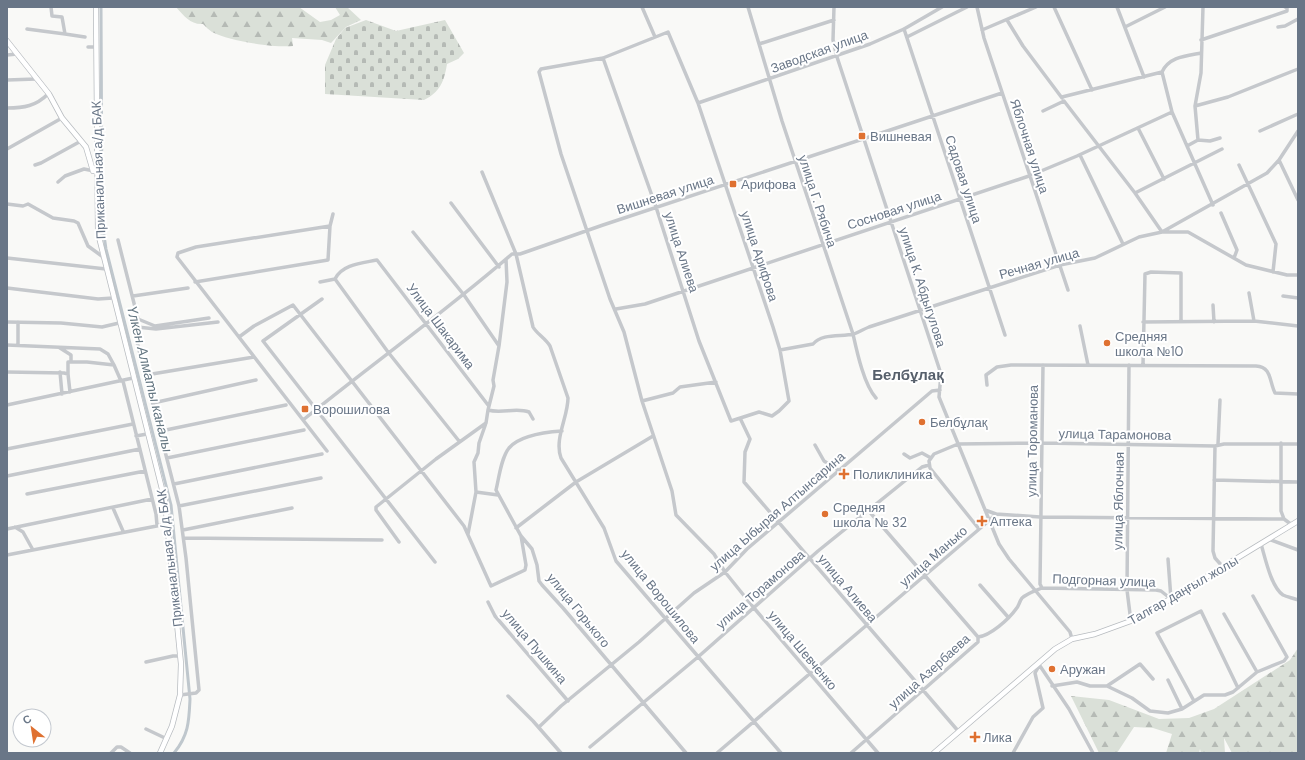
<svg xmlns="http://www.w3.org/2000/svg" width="1305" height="760" font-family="'DM Sans',sans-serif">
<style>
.forest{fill:url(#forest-firs)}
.cemetery{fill:url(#cemetery-stones)}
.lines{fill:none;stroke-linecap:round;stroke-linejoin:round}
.canal{stroke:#bfc7cd;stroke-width:3}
.major-casing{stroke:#b8bcc0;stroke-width:6}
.minor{stroke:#c5c8cc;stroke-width:3.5}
.major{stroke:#fff;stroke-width:4.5}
.poi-dot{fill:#df7131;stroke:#fff;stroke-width:1.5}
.labels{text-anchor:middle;stroke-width:4;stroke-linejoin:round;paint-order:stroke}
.street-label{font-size:13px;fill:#697687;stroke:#fff}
.poi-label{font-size:13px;fill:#697687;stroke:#fff;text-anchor:start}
.water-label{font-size:14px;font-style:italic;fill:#657782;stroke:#fff}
.quarter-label{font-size:15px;font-weight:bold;fill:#57606c;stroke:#fff}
</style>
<defs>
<pattern id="forest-firs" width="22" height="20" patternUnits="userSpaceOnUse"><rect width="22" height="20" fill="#dae0d8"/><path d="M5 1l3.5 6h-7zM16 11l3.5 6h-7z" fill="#b5bab5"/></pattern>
<pattern id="cemetery-stones" width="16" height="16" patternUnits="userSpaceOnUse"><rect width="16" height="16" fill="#dae0d8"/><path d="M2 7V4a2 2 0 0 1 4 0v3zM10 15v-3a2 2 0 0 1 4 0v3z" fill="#b5bab5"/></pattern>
</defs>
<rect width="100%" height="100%" fill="#f9f9f7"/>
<path class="forest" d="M 176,7 L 299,7 L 320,22 L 331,20 L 340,15 L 335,7 L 347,7 L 361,20 L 346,27 L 331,43 L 322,40 L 292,38 L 293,46 C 275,48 229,41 212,32 C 209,30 206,27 203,24 C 191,25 184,16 176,7 Z
M 1298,648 L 1298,753 L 1232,753 L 1224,738 L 1225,753 L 1201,753 L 1200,749 L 1199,753 L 1166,753 L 1172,734 L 1153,728 L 1134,727 L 1117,753 L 1099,753 L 1071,696 L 1109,700 L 1159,719 L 1189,718 L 1214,709 L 1290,660 Z"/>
<path class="cemetery" d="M 366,20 L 396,31 L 445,20 L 464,53 L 458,59 L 447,64 C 444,82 440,92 424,100 L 325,94 L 325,65 L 336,39 L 345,28 Z"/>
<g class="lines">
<path class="canal" d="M 101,7 L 102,222 L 106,249 L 171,505 L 190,699 C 189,720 189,735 174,753"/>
<g class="major-casing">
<path id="major" d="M 96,7 L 98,233 L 165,501 L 181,664 L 180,695 L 172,726 L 160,753
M 7,41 L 49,94 L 62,118 L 86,147 L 93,171
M 934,753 L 1055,649 L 1072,639 L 1095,634 L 1139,618 L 1298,521"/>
</g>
<path class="minor" d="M 642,7 L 655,37
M 748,7 L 782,121 L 853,334 C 857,352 864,385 876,398
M 834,7 L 833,40 L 837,57 L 941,374 L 939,397 L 999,544 L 1009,559 L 1070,632 L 1072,639
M 977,7 L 984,38 L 1068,290
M 1054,7 L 1092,90
M 1117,7 L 1144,77
M 1007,20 L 1023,46 L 1062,98
M 1125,27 L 1165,7
M 1278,27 L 1285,26 L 1298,19
M 27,29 L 65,34 L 62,17 L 52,16 L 51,7
M 904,29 L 1005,335
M 982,30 L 1036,7
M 65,34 L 85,37
M 907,37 L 967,7
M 1201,40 L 1287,11 L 1287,8 L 1285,7
M 759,44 L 834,20
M 88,47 L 95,47
M 1201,53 C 1185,56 1169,57 1162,72 L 1172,112 L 1213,205
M 7,55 L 17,54
M 603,58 L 656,207 L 699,341 L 731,421 L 759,412 L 772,416 L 779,411 L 789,401 L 780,350 L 773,327 L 698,103 L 668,32 L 603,58 L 541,69 L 539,72 L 561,154 L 610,299 L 624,332 L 642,401 L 672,491 L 676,515 L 714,554 L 725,572 L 754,608 L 878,753
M 7,80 L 36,79
M 1062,97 L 1162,72
M 698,103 L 870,44 L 904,29 L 942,7
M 1195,106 L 1228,97 L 1298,69
M 7,108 C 24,108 36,106 48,94
M 1043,111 L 1064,101 L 1135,193 L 1162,232 L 1267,173 L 1279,160 L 1298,131
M 1138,128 L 1164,179
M 1260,131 L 1298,114
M 1198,140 L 1210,141 L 1220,138
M 1187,146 L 1198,140 L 1195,106 L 1201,73 L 1203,7
M 7,149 L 62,118
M 1080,155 L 1123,244
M 1279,160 L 1298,200
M 35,165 L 41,163 L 81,141
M 1239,165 L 1276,244 L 1273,272
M 482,172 L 516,254 L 533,327 C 537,334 545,338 550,346 L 568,398 C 568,417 554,439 561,458 L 604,528 L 616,561 L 781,753
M 58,182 L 65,176 L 84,169 L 94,171
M 1135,193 L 1222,149
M 451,203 L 499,267
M 7,204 L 23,206 L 28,204 L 53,218 L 74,221 L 78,223 L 88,246 L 103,257
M 1221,213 L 1237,250 L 1234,258
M 413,232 L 464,295 L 499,346 L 493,380 L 494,386 L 488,410 C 502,414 516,407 529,412 L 533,419
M 118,240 L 138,319 L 136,338 L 179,506 L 186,558 L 199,690 L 196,693 L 180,695
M 7,258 L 106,269
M 195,282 L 328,260 L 330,226 L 333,214
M 320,282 L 335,279
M 7,288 L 98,299 L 113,298
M 1249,293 L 1254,321
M 133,296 L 188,288
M 1283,296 L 1298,298
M 322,299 L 263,341 L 435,562
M 1213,305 L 1214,322
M 616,309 L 645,304 L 1029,176 L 1077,156 L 1172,112
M 138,319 L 155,326 L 209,318
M 7,322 L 61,323 L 102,327 L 119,323
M 1143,322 L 1254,321 L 1298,326
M 1080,326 L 1088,365
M 137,327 L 156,329 L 218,322
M 239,337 L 254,326 L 293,305 L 464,526 L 491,586 L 525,570 L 526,565 L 521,536
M 7,345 L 100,349 L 108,354 L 114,365
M 18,345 L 18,322
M 499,346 L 507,282 L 506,259
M 60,348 L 71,355 L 71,361
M 780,350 L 813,344 C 822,333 841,337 854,334 C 859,332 864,329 869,327 L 1060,265 L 1095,258 L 1139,237 L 1162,232 L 1188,232 L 1246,265 L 1287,275 L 1298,275
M 1129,365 L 1127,590 L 1131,622
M 1143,365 L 1145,274 L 1151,272 L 1181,273 L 1181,322
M 7,372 L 64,373 L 68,374 L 70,392
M 60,372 L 62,394
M 68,374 L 68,362 L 87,362 L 114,365 L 121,381
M 146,375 L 254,357
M 123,381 L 156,514 L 157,525
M 987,385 L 986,375 L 997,367 L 1011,365 L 1256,366 C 1272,367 1269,381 1275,393 L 1298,394
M 642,401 L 673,393 L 680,387 L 716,382
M 153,403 L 256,380
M 7,405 L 133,378
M 740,418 L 750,439 L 745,452 L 744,482 L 959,732
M 303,420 C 372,364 445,312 512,254 L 520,254 L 603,225 L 1002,93
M 161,431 L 286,405
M 562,431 C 547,432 520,435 509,448 C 501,458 499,478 496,490 L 521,536 L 532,549 L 537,565 L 539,581 L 542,585 L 563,608 L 686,753
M 136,436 L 147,434
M 459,441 L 388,352 L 335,279 C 342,264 363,263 377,260 L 488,405
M 1281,443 L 1281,511 L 1284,519 L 1292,525
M 1218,444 L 1220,400
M 815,445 L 824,461 L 840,471
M 1215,446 L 1213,551 L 1215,558 L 1223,567
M 7,449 L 133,424
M 327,451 L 177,257 L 178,253 L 196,247 L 330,226
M 904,454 L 910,458 L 922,453 L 931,458
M 167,458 L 304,430
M 7,476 L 140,449
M 1214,480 L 1298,482
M 174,484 L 322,454
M 476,492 L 498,495
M 27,494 L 145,471
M 179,506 L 321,478
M 113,508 L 123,531
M 868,510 L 978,637
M 985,510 L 996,514
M 15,527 L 23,532 L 33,550
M 516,528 L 576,482 L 653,436
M 7,529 L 152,499
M 979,529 L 930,468 L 929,461 L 934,454 L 958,444 L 1042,443 L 1215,446 L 1224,444 L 1298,444
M 183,530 L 292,508
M 468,534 L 476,492 L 474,462 L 478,453 L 479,443 L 486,423
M 184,538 L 382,540
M 1268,539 L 1298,550
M 399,542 L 376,510 L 376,507 L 436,459 L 486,423 L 488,410
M 1261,544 C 1265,557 1271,587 1283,595 C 1287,597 1293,598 1298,600
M 7,555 L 167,524
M 1168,559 L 1171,599
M 980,585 L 1008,617
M 1042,588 L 1040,584 L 1043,365
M 1253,596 L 1287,657 L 1284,661 L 1257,672
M 488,602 L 495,616 L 568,701
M 146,662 L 173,656 L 180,656
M 1038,663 L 1069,709 L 1093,753
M 1168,680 L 1182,709
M 1052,686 L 1077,682 L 1090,686 L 1107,686 L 1132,698 L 1150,711 L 1168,713 L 1182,709 L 1204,695 L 1225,695 L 1233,692 L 1257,672 L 1224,614
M 1107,686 L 1140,664 L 1153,679
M 508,696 L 533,721 L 561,753
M 1194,701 L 1157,633 L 1201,611 L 1238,688
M 539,727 L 561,706 L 639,642 L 694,593 L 725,572 L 747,549 L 932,391 L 940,390
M 146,729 L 167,739
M 590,747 L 698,657 L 818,551 L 922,467 L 929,465
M 111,753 L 117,747 L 121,747 L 130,753
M 717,753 L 984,525 L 996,514 L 1040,517 L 1284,519
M 851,753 L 978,642 L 978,637 C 990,636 1009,619 1016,609 C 1019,606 1019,602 1022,598 C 1028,593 1035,591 1042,588 L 1156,590 L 1161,591 L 1171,599
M 1013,753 L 1033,717 L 1043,708 L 1035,673 L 1039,666"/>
<use href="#major" class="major"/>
</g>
<g class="poi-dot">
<rect x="858" y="132" width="8" height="8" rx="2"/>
<rect x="729" y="180" width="8" height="8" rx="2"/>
<circle cx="1107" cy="343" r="4"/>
<rect x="301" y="405" width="8" height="8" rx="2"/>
<circle cx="922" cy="422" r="4"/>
<path d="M842 468h4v4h4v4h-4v4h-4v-4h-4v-4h4z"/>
<circle cx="825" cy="514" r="4"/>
<path d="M980 515h4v4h4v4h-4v4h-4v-4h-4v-4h4z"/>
<circle cx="1052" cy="669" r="4"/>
<path d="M973 731h4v4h4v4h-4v4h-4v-4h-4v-4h4z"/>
</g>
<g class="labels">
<g class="street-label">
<text transform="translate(819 51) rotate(-20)" y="5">Заводская улица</text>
<text transform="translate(1030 146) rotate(72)" y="5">Яблочная улица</text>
<text transform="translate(98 170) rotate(-92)" y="5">Приканальная а/д БАК</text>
<text transform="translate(964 179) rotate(72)" y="5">Садовая улица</text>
<text transform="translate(665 194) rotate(-18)" y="5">Вишневая улица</text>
<text transform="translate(818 201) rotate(72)" y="5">улица Г. Рябича</text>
<text transform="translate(894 210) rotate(-18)" y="5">Сосновая улица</text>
<text transform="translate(682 252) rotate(72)" y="5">улица Алиева</text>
<text transform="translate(760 256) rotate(72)" y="5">улица Арифова</text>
<text transform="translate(1039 263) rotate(-16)" y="5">Речная улица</text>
<text transform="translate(923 287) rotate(72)" y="5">улица К. Абдыгулова</text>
<text transform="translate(441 326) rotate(53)" y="5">Улица Шакарима</text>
<text transform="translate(1115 434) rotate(1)" y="5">улица Тарамонова</text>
<text transform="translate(1032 441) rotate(-89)" y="5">улица Тороманова</text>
<text transform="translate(1118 501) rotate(-89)" y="5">улица Яблочная</text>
<text transform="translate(777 511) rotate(-41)" y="5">улица Ыбырая Алтынсарина</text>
<text transform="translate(933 556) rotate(-41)" y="5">улица Манько</text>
<text transform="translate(169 558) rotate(-97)" y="5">Приканальная а/д БАК</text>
<text transform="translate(1104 580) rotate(2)" y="5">Подгорная улица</text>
<text transform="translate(848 588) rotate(50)" y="5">улица Алиева</text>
<text transform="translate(760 589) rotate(-41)" y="5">улица Торамонова</text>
<text transform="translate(1183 590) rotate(-30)" y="5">Талғар даңғыл жолы</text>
<text transform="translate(661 596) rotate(51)" y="5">улица Ворошилова</text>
<text transform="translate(579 610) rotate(51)" y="5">улица Горького</text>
<text transform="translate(535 646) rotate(50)" y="5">улица Пушкина</text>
<text transform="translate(803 650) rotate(50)" y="5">улица Шевченко</text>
<text transform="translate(929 671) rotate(-42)" y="5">улица Азербаева</text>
</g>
<g class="poi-label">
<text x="870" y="141">Вишневая</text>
<text x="741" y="189">Арифова</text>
<text x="1115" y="341">Средняя<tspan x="1115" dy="15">школа №10</tspan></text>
<text x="313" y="414">Ворошилова</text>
<text x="930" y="427">Белбұлақ</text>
<text x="853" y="479">Поликлиника</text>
<text x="833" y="512">Средняя<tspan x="833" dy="15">школа № 32</tspan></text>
<text x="990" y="526">Аптека</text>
<text x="1060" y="674">Аружан</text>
<text x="983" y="742">Лика</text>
</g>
<g class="water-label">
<text transform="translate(150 379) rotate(76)" y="5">Үлкен Алматы каналы</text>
</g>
<g class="quarter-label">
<text x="908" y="380">Белбұлақ</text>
</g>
</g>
<rect width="1305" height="760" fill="none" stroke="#697687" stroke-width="16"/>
<g transform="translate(32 728) rotate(330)"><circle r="19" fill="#ffffff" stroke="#c3c8cf"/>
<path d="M0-3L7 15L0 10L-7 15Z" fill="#df7131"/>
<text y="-6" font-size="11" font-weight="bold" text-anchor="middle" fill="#697687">С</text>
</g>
</svg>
